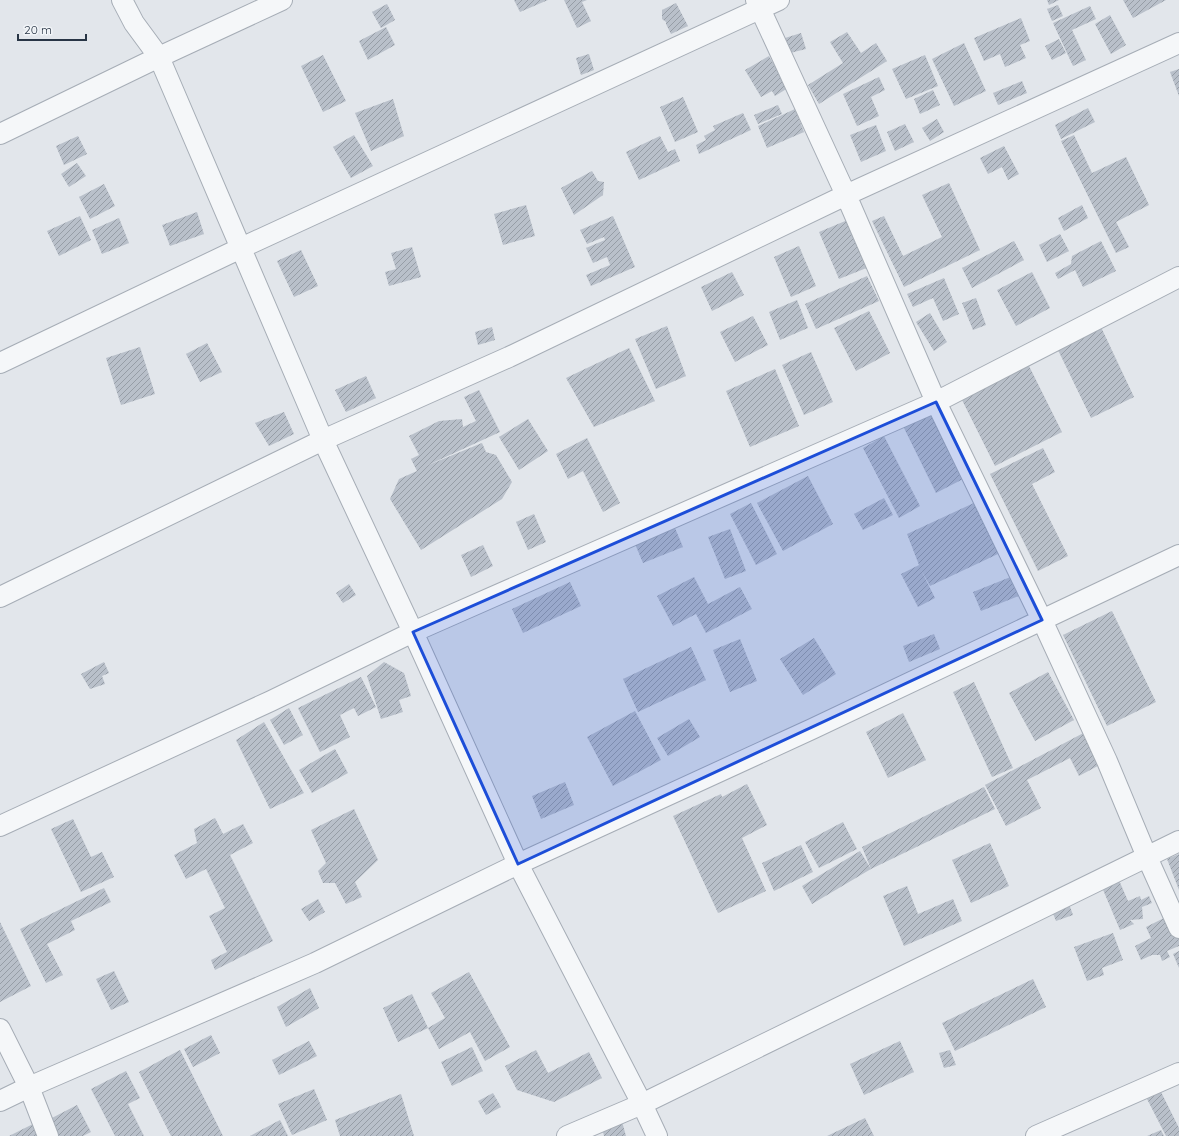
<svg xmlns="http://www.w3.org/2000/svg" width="1179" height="1136" font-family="Quicksand,sans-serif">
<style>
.building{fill:url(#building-hatch)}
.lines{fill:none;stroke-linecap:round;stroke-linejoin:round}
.minor-casing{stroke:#a6adb6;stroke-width:22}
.minor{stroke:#f5f7f9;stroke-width:20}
.marked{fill:#1d4ed8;fill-opacity:0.2;stroke:#1d4ed8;stroke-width:3;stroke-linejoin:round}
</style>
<defs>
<pattern id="building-hatch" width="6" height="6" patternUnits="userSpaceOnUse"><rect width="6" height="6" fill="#b9c0ca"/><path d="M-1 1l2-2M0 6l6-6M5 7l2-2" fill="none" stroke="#969da6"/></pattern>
</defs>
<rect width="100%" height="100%" fill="#e2e6eb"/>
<path class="building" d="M 514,0 L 548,0 L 520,12 Z
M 564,0 L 587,0 L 582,2 L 591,21 L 577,28 Z
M 1047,0 L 1059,0 L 1049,5 Z
M 1123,0 L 1166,0 L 1133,18 Z
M 676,3 L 688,26 L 671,34 L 666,24 L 666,22 L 662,19 L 662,10 Z
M 387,4 L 395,20 L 381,28 L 372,12 Z
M 1058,5 L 1063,16 L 1052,21 L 1047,9 Z
M 1090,6 L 1096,19 L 1072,30 L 1086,60 L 1073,66 L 1053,23 Z
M 1110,15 L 1126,45 L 1111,54 L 1095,24 Z
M 1021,18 L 1030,41 L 1020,45 L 1026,58 L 1005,67 L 1000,54 L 984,61 L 974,38 Z
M 386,27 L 395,45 L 368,60 L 359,41 Z
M 847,32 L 861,53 L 876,43 L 887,61 L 819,104 L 808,85 L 843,63 L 830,42 Z
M 801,33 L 806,49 L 790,53 L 785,38 Z
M 1059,39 L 1066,53 L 1052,60 L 1045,46 Z
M 964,43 L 986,91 L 954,106 L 932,59 Z
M 589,54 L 594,70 L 581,75 L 576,58 Z
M 323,55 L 346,101 L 323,112 L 301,66 Z
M 925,55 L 938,86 L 906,99 L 892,69 Z
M 769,56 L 788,88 L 775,96 L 772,91 L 761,97 L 745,70 Z
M 1179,69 L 1179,96 L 1170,72 Z
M 879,77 L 885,90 L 871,97 L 879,116 L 857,126 L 843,94 Z
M 1022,81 L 1027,93 L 998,105 L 993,93 Z
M 933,90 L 940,105 L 920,114 L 914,99 Z
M 683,97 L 698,132 L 675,142 L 660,107 Z
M 393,99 L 404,136 L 371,151 L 355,113 Z
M 778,105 L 782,114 L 758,124 L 754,115 Z
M 1088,108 L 1095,122 L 1061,139 L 1055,125 Z
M 795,109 L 804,132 L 767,148 L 758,126 Z
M 743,113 L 751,130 L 699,154 L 696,145 L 706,140 L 704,136 L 715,130 L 713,126 Z
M 937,119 L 944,132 L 930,141 L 922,128 Z
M 905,124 L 914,142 L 895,151 L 887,132 Z
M 876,125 L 886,151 L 861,162 L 850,135 Z
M 354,135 L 373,166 L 351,178 L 333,147 Z
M 1074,135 L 1092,173 L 1126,157 L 1149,205 L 1116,222 L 1129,247 L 1116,253 L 1061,141 Z
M 78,136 L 87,154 L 64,165 L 56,146 Z
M 660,136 L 668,152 L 675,149 L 680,161 L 639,180 L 626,152 Z
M 1004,146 L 1019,174 L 1008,180 L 1002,167 L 988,174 L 980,158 Z
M 77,163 L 86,176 L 69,187 L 61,174 Z
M 592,171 L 598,181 L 604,182 L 603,195 L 574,215 L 561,188 Z
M 949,183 L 980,250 L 904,287 L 872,221 L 884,216 L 903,256 L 942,237 L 922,195 Z
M 104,184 L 115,206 L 90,219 L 79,197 Z
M 526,205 L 535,236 L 503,245 L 494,214 Z
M 1082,205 L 1088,218 L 1064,231 L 1058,218 Z
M 197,212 L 204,234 L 170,246 L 162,225 Z
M 80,216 L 91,240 L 59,256 L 47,231 Z
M 613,216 L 635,267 L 591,286 L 586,275 L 610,265 L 607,257 L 593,263 L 586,248 L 605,240 L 604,237 L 587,244 L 580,230 Z
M 119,218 L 129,243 L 102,254 L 92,230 Z
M 850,219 L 869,267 L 839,279 L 819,232 Z
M 1060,234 L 1069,251 L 1047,262 L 1039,245 Z
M 1014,241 L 1024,260 L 972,288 L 962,268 Z
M 1101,241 L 1116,271 L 1083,287 L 1075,270 L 1058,279 L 1055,273 L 1071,264 L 1072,256 Z
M 799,246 L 816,286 L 791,297 L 774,257 Z
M 412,247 L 421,277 L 389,286 L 385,272 L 396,269 L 391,253 Z
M 301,250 L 318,286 L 294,297 L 277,261 Z
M 732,272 L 744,295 L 712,311 L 701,287 Z
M 1032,272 L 1050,308 L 1016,326 L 997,290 Z
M 867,276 L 879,301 L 816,329 L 805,304 Z
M 944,278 L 959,314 L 943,321 L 933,298 L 913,307 L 907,294 Z
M 976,298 L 986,325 L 973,330 L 962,303 Z
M 797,300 L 808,328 L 780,340 L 769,312 Z
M 869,311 L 890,353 L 856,371 L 834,328 Z
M 930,313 L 947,342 L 934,351 L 916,322 Z
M 753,316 L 768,345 L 735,362 L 720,332 Z
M 1100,325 L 1134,397 L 1091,418 L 1056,346 Z
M 667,326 L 686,376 L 656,389 L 635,339 Z
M 492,327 L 495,340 L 478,345 L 475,332 Z
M 207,343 L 222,372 L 200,382 L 186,354 Z
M 140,347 L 155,394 L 121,405 L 106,358 Z
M 629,348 L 655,401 L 594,427 L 566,378 Z
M 811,352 L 833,402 L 804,415 L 782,365 Z
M 1028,364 L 1062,432 L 995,466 L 961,398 Z
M 775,369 L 799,426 L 750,447 L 726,391 Z
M 366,376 L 376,398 L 346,412 L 335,390 Z
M 479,390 L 500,432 L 426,466 L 482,443 L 486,452 L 496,455 L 512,482 L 502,499 L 421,550 L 390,499 L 399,479 L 417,471 L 411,459 L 419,455 L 409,436 L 439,421 L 462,419 L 463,427 L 476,421 L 464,397 Z
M 933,411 L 967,477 L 936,493 L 903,426 Z
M 284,412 L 294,434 L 269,446 L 255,423 Z
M 528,419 L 548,451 L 519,470 L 499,437 Z
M 884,436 L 920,506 L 899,518 L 863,448 Z
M 587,438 L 620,503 L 603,512 L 583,471 L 568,479 L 556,454 Z
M 1043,448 L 1055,472 L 1032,484 L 1068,556 L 1038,571 L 990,474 Z
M 808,476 L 833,524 L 783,551 L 757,503 Z
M 884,498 L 893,515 L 863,530 L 854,514 Z
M 976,502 L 1000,553 L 930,586 L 921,570 L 935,598 L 918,607 L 901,574 L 919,565 L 907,534 Z
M 751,503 L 777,554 L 756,565 L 730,514 Z
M 534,514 L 546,542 L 528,550 L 516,522 Z
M 675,528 L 683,547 L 643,563 L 635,544 Z
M 730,529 L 746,571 L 725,579 L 708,537 Z
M 483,545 L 493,566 L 471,577 L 461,555 Z
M 1013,576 L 1021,595 L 981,611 L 973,592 Z
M 694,577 L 708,604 L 740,587 L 752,609 L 706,633 L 696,614 L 673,626 L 657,596 Z
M 570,582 L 581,606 L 523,633 L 512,609 Z
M 349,584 L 356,595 L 343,603 L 336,593 Z
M 1112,611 L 1156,702 L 1107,726 L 1063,635 Z
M 934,634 L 940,649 L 909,662 L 903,646 Z
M 814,638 L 836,674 L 803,695 L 780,659 Z
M 740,639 L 757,681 L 730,692 L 713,650 Z
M 691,647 L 706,680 L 638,712 L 623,679 Z
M 104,662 L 109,673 L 102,676 L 105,684 L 90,689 L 81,674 Z
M 384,662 L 404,673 L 411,696 L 399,700 L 403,712 L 381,719 L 367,676 Z
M 1048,672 L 1074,720 L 1035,741 L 1009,693 Z
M 361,677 L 376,707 L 358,716 L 354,708 L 340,715 L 350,737 L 320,752 L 298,708 Z
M 974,682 L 1013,768 L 992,777 L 953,692 Z
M 289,708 L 303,735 L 284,745 L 270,720 Z
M 635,711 L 661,760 L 613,786 L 587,737 Z
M 903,713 L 926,760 L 888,778 L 866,732 Z
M 689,719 L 700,737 L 668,756 L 657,738 Z
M 264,722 L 304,793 L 270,809 L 236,740 Z
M 1091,729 L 1107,761 L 1079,776 L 1070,758 L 1027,780 L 1041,808 L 1006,826 L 985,785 Z
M 335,749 L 348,773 L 312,793 L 299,770 Z
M 565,782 L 574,805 L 541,819 L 532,796 Z
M 747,784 L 767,825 L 742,838 L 766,891 L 718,913 L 673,816 L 721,794 L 722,797 Z
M 984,787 L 995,809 L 871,869 L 812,904 L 802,886 L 860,851 L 871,869 L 862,847 Z
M 354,809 L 378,860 L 355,882 L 362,897 L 346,904 L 335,883 L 323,883 L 318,871 L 326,863 L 311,830 Z
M 215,818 L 223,834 L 243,824 L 253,843 L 230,855 L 273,941 L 215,970 L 211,960 L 227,952 L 209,916 L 225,908 L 206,869 L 186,879 L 174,855 L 197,843 L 194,829 Z
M 73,819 L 91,857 L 102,852 L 114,877 L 81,892 L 51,829 Z
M 843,822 L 857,849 L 819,868 L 805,842 Z
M 990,843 L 1009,886 L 971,903 L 952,860 Z
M 801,845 L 813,872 L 774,891 L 762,863 Z
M 1179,854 L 1179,890 L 1167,859 Z
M 1118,878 L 1128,901 L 1140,896 L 1141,900 L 1149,896 L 1152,903 L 1142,907 L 1143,919 L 1130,920 L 1134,924 L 1120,930 L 1101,885 Z
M 907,886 L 918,914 L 953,899 L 962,921 L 904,946 L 883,896 Z
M 104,888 L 111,902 L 71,921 L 75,930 L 47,944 L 63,975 L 46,983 L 20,929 Z
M 318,899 L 325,912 L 309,921 L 301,909 Z
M 1069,904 L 1073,915 L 1056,921 L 1052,911 Z
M 1168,916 L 1179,940 L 1179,946 L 1167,951 L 1170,957 L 1162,961 L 1160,955 L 1152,955 L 1141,960 L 1135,946 L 1151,938 L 1146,927 Z
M 0,922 L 31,986 L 0,1002 Z
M 1113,933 L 1123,960 L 1102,968 L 1104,975 L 1087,981 L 1074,947 Z
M 1179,951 L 1179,968 L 1173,954 Z
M 114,971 L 129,1002 L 111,1010 L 96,979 Z
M 469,972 L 510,1047 L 485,1061 L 470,1032 L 439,1049 L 428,1028 L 445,1018 L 431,993 Z
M 1033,979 L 1046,1007 L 955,1051 L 942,1023 Z
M 310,988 L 319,1008 L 286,1027 L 277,1007 Z
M 412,994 L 428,1028 L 398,1042 L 383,1008 Z
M 211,1035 L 220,1053 L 193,1067 L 184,1049 Z
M 309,1041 L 317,1056 L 279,1075 L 272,1060 Z
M 900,1041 L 914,1072 L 864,1095 L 850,1064 Z
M 472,1047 L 483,1071 L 452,1086 L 441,1062 Z
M 180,1050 L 223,1136 L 171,1136 L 139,1072 Z
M 536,1050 L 548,1073 L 589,1052 L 602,1078 L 554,1102 L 517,1090 L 505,1066 Z
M 950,1050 L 956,1065 L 944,1068 L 939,1053 Z
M 126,1071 L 140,1098 L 128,1104 L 144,1136 L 115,1136 L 91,1089 Z
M 314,1089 L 327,1120 L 292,1135 L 278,1104 Z
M 1161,1092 L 1179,1128 L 1179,1136 L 1166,1136 L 1147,1099 Z
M 493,1093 L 501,1107 L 486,1115 L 478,1101 Z
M 401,1094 L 414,1136 L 340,1136 L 335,1120 Z
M 77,1105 L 91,1132 L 83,1136 L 59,1136 L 50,1119 Z
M 621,1118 L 626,1136 L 604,1136 L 601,1124 Z
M 865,1118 L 874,1136 L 827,1136 Z
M 280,1120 L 288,1136 L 250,1136 Z
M 33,1124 L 39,1136 L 9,1136 Z
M 1161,1130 L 1164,1136 L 1147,1136 Z"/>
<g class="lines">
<g class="minor-casing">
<path id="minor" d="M 122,0 L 134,23 L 159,57 L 323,440 L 413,632 L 518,864 L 642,1104 L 657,1136
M 756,0 L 846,195 L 936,402 L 1042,620 L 1107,761 L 1147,857 L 1179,928
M 0,134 L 159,57 L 282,0
M 0,363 L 241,248 L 779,0
M 0,597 L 323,440 L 509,357 L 846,195 L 1179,43
M 0,826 L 271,701 L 413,632 L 936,402 L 1179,277
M 0,1029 L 29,1087 L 48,1136
M 0,1101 L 29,1087 L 315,963 L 518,864 L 812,729 L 1179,555
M 567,1136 L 642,1104 L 1179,841
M 1036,1136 L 1179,1073"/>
</g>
<use href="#minor" class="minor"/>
</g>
<path class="marked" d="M 936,402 L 1042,620 L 518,864 L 413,632 Z"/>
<path d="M18 34v6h68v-6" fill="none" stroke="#283545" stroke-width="2"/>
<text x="24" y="34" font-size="12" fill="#283545" stroke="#f2f5f8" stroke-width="3" paint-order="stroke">20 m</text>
</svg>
